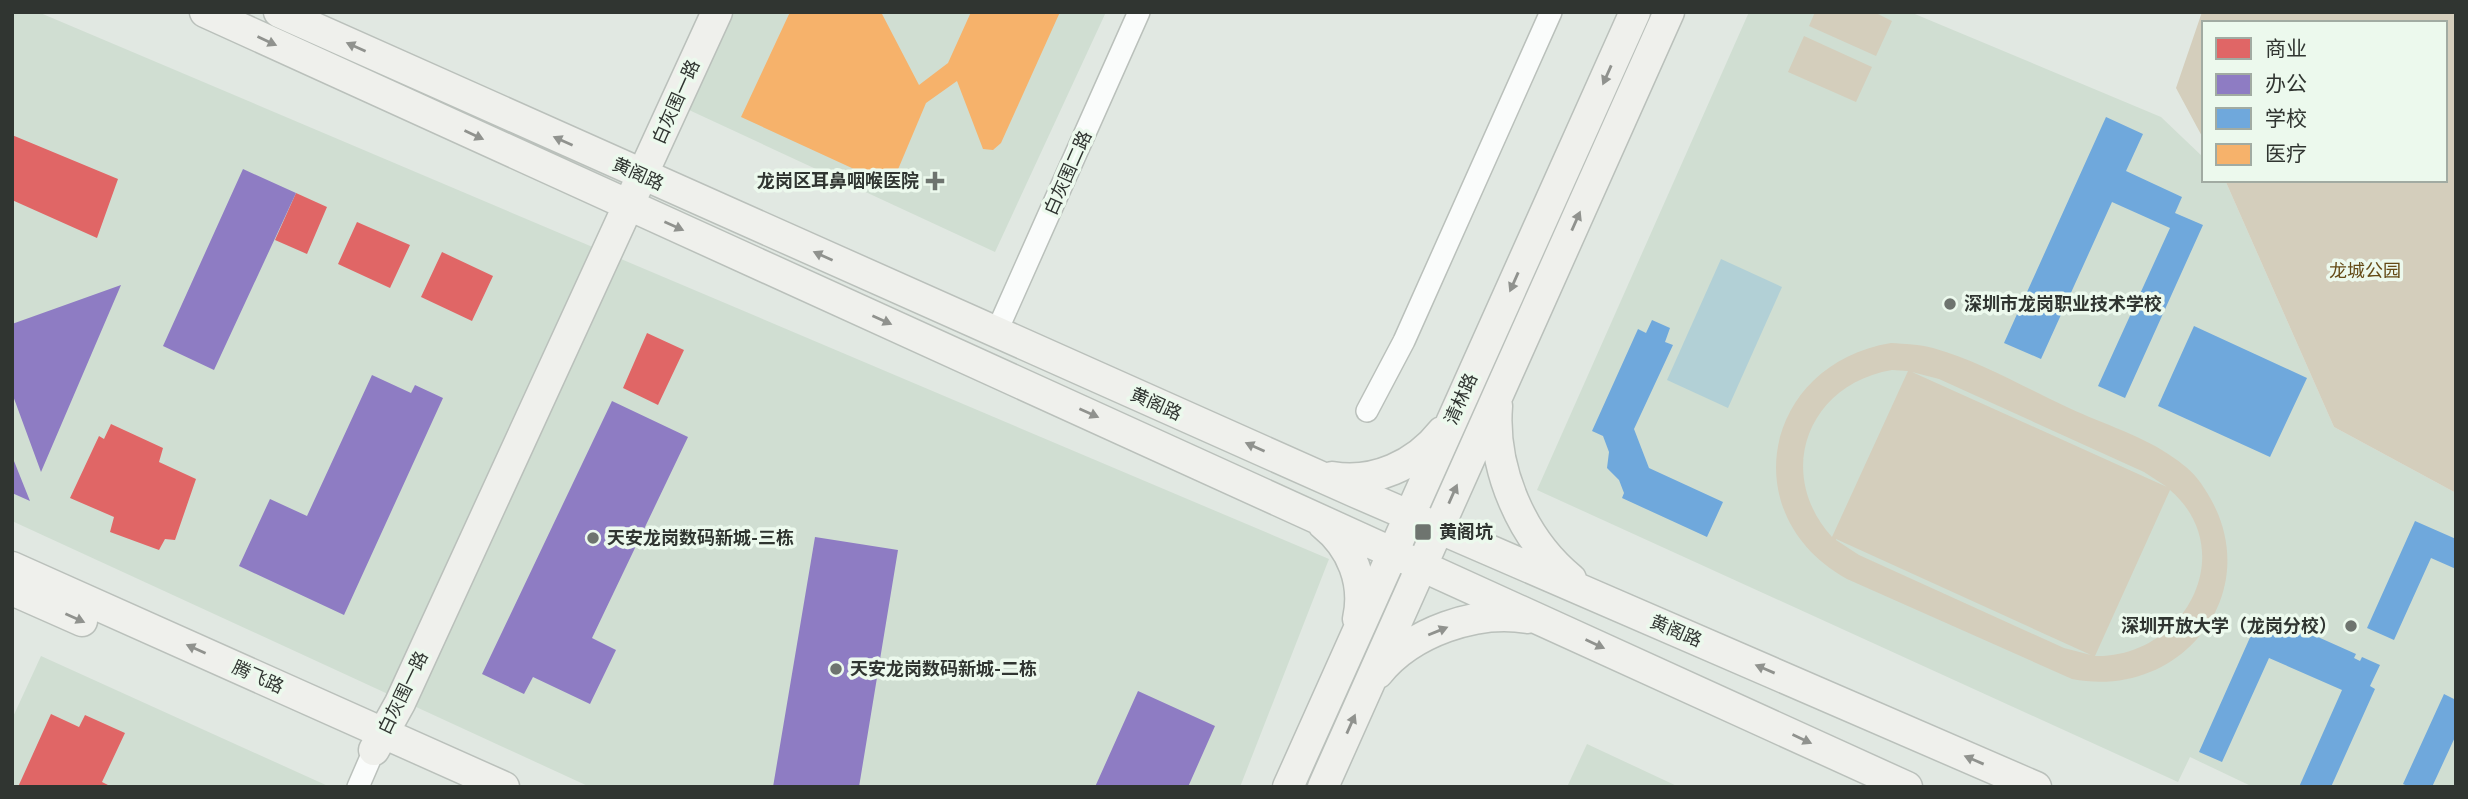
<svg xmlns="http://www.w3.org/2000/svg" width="2468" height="799" font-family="'Public Sans','Noto Sans SC',sans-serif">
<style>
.built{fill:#d0ded2}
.green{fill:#d4cebc;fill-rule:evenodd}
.water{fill:#b2d0d6}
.shops{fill:#e06666}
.offices{fill:#8e7cc3}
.schools{fill:#6fa8dc}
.health{fill:#f6b26b}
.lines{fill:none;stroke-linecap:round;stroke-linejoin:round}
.street-casing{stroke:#bac0bb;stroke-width:24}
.secondary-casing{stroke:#bac0bb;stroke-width:33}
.street{stroke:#fafcfb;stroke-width:21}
.secondary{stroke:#eff0ec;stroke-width:30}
.oneway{fill:#90928e}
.poi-dot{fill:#6e746f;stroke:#ecf9ed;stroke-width:2.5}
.labels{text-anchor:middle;stroke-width:7;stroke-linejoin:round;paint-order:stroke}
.street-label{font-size:18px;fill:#303531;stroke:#ecf9ed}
.poi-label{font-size:18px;font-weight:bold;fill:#303531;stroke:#ecf9ed;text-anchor:start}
.park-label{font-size:18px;fill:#644a16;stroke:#ecf9ed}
</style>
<rect width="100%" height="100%" fill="#e1e8e2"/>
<path class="built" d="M 12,12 L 38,12 L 1329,559 L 1240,787 L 590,787 L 12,521 Z
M 734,12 L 1106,12 L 995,252 L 689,110 Z
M 1749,12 L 1910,12 L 2161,117 L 2204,158 L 2204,180 L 2225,180 L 2334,427 L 2456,493 L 2456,787 L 2253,787 L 2190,757 L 2178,782 L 1537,490 Z
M 41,656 L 328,786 L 328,787 L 12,787 L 12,719 Z
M 1587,744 L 1679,787 L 1567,787 Z"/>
<path class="green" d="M 1815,12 L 1874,12 L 1892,21 L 1876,56 L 1809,26 Z
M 2202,12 L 2456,12 L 2456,493 L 2334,427 L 2225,180 L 2445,180 L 2445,23 L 2204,23 L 2204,140 L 2176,88 Z
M 1804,36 L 1872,67 L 1856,102 L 1788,72 Z
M 1891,343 C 1905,344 1919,344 1933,348 C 1980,361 2025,388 2069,408 C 2103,424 2144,436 2174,458 C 2186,466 2197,476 2204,488 C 2271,587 2184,701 2072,679 L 1847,579 C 1732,515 1764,364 1891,343 ZM 1892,370 L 1908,371 L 1832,537 C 1774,473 1808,384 1892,370 ZM 1912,372 L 1939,379 L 2144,472 L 2167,487 ZM 2170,490 C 2241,551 2185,658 2095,656 ZM 1836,540 L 1836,539 L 2091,655 L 2064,648 L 1859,555 Z"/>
<path class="water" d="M 1721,259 L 1782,287 L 1728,408 L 1667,380 Z"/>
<path class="shops" d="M 12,135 L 118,179 L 97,238 L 12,200 Z
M 296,193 L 327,207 L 307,254 L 275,240 Z
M 357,222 L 410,245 L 390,288 L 338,264 Z
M 442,252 L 493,276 L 472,321 L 421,297 Z
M 647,333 L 684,350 L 658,405 L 623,388 Z
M 111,424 L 163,448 L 159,462 L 196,479 L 175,540 L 165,539 L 159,550 L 110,532 L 114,517 L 70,498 L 99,436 L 104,439 Z
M 51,714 L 79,727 L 85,715 L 125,733 L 102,782 L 112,787 L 18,787 Z"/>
<path class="offices" d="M 243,169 L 296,193 L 214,370 L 163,346 Z
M 121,285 L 41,472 L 12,393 L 12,324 Z
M 372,375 L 411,393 L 415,385 L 443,398 L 344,615 L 239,566 L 270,499 L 307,516 Z
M 612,401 L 688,437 L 592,638 L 616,650 L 590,704 L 533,677 L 524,694 L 482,674 Z
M 12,457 L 12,456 L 30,501 L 12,493 Z
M 815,537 L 898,550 L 859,787 L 773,787 Z
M 1138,691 L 1215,726 L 1188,787 L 1095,787 Z"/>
<path class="schools" d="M 2106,117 L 2143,134 L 2126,171 L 2182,197 L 2175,213 L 2203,225 L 2125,398 L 2098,386 L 2170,228 L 2112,202 L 2041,359 L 2004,343 Z
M 1652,320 L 1670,328 L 1665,342 L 1673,345 L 1634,429 L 1649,468 L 1723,502 L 1707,537 L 1622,498 L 1624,493 L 1619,480 L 1607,468 L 1609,452 L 1603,436 L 1592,431 L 1638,329 L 1646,333 Z
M 2194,326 L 2307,378 L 2270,457 L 2158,406 Z
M 2415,521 L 2456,539 L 2456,569 L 2431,558 L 2394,640 L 2367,628 Z
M 2260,615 L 2279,622 L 2280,620 L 2356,654 L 2354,658 L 2360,661 L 2362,657 L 2380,665 L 2370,686 L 2375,689 L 2331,787 L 2299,787 L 2342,690 L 2269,658 L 2222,762 L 2199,752 Z
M 2444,694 L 2456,700 L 2456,735 L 2432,787 L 2410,787 L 2403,784 Z"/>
<path class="health" d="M 790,12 L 881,12 L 919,85 L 948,63 L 971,12 L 1060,12 L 1001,143 L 993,150 L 983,149 L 957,81 L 926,103 L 891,186 L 741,117 Z"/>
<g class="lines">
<g class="street-casing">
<path id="street" d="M 996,333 L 1139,12
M 1367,411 L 1404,341 L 1551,12
M 358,787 L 374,750"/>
</g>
<g class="secondary-casing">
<path id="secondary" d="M 205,12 L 1907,787
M 279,12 L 1355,492 L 2036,787
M 1497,406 C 1492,469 1522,539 1571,579
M 1332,477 C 1374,484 1416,465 1442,432
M 1323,524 C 1352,547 1366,583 1358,619
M 12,567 L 504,787
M 12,590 L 82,621
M 1378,673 C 1411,632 1477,609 1528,618
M 374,750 L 400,703 L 717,12
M 1288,787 L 1635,12
M 1323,787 L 1669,12"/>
</g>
<use href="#street" class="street"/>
<use href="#secondary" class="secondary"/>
</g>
<defs><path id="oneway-solid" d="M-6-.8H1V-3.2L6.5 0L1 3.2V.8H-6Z" transform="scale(1.75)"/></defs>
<g class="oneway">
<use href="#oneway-solid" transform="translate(267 41) rotate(25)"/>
<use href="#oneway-solid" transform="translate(356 47) rotate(-156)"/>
<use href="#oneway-solid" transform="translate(1607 75) rotate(114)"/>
<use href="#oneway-solid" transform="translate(474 135) rotate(25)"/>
<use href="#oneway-solid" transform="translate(563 141) rotate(-156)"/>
<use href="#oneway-solid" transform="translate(1576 221) rotate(-66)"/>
<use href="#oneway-solid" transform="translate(674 226) rotate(24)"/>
<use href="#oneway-solid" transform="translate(823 256) rotate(-156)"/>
<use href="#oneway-solid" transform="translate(1514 282) rotate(114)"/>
<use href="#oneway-solid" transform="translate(882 320) rotate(24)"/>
<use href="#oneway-solid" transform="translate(1089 413) rotate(24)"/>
<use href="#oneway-solid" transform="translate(1255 447) rotate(-156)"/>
<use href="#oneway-solid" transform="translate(1453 494) rotate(-66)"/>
<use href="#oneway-solid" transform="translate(75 618) rotate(24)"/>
<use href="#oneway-solid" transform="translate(1438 631) rotate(-22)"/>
<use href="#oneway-solid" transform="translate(1595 644) rotate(25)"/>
<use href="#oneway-solid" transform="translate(196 649) rotate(-156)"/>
<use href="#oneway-solid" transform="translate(1765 669) rotate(-157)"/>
<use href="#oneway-solid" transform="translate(1351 724) rotate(-66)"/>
<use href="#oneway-solid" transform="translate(1802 739) rotate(25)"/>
<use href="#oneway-solid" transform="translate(1974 760) rotate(-157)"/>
</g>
<g class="poi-dot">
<path d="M931.5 170.5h7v7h7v7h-7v7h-7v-7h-7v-7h7z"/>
<circle cx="1950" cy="304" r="7"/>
<rect x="1414" y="523" width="18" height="18" rx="3.5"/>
<circle cx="593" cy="538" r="7"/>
<circle cx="2351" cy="626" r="7"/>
<circle cx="836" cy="669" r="7"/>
</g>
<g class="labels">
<g class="street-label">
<text transform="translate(676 102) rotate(-66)" y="6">白灰围一路</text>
<text transform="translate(1068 173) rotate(-66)" y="6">白灰围二路</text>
<text transform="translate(638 174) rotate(24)" y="6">黄阁路</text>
<text transform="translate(1461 399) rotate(-66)" y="6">清林路</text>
<text transform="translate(1156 404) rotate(24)" y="6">黄阁路</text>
<text transform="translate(1676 631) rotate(23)" y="6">黄阁路</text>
<text transform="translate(258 677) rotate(24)" y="6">腾飞路</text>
<text transform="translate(403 693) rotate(-64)" y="6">白灰围一路</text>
</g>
<g class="poi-label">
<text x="919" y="187" text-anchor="end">龙岗区耳鼻咽喉医院</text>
<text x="1964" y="310">深圳市龙岗职业技术学校</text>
<text x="1439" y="538">黄阁坑</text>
<text x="607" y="544">天安龙岗数码新城-三栋</text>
<text x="2337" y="632" text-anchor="end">深圳开放大学（龙岗分校）</text>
<text x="850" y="675">天安龙岗数码新城-二栋</text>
</g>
<g class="park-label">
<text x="2365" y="277">龙城公园</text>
</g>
</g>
<rect width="2468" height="799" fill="none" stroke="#303531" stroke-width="28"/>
<rect x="2202" y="21" width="245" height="161" fill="#ecf9ed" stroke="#a1aba2" stroke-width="2"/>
<rect x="2216" y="38" width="35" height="21" fill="#e06666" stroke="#a1aba2" stroke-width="2"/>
<text x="2265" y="56" font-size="21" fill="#303531">商业</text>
<rect x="2216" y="74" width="35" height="21" fill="#8e7cc3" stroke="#a1aba2" stroke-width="2"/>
<text x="2265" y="91" font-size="21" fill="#303531">办公</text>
<rect x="2216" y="108" width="35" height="21" fill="#6fa8dc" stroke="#a1aba2" stroke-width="2"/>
<text x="2265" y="126" font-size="21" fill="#303531">学校</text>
<rect x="2216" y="144" width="35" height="21" fill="#f6b26b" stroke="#a1aba2" stroke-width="2"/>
<text x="2265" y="161" font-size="21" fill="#303531">医疗</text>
</svg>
